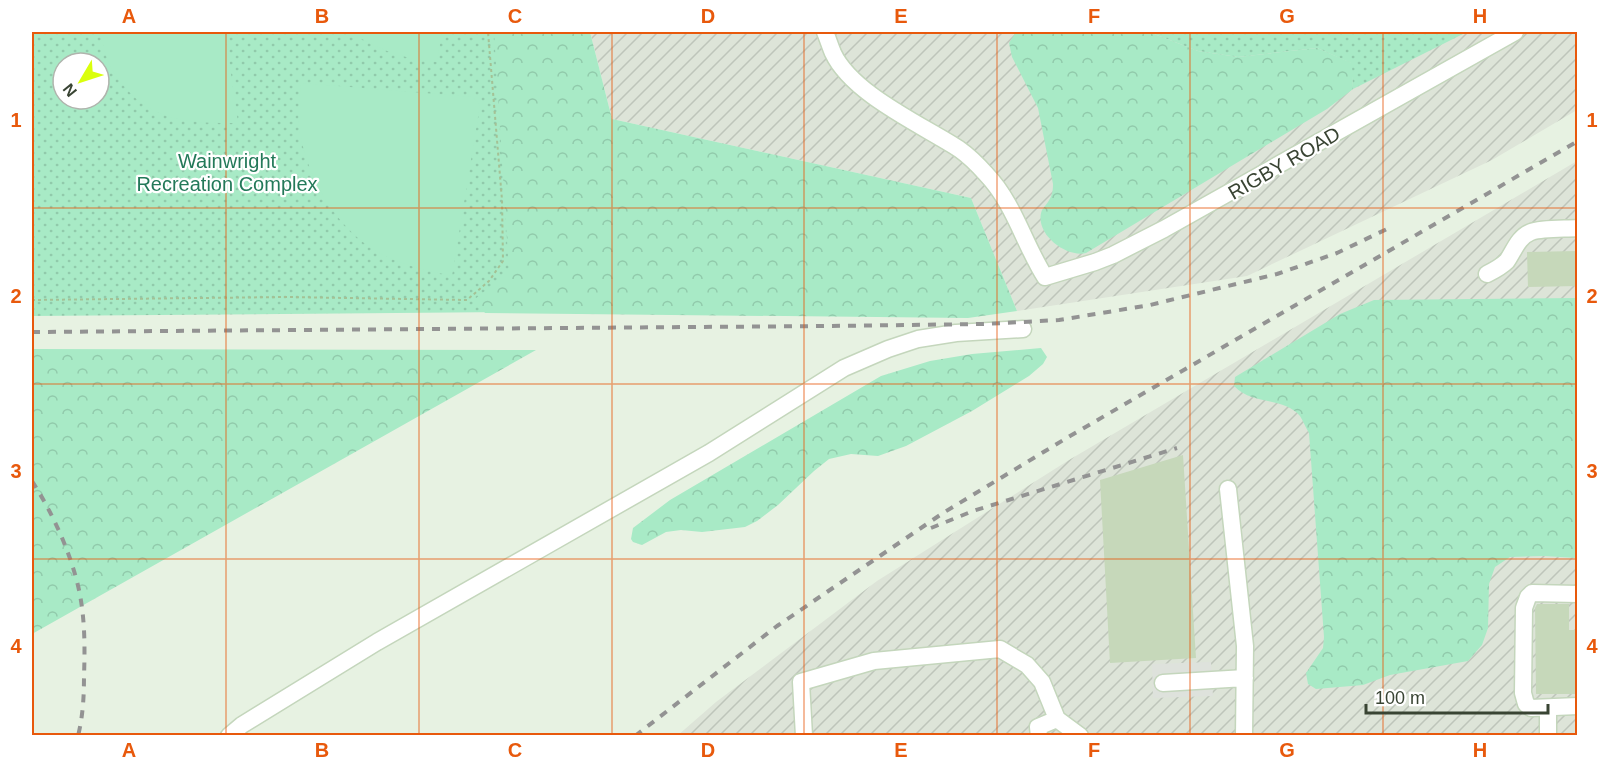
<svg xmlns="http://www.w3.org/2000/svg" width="1609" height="767" font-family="Helvetica,sans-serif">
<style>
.industrial{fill:url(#industrial-furrows)}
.green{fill:url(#green-dots);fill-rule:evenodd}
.forest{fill:url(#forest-crowns)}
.pitch{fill:#a8eac6}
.parking{fill:#dee2dc}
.building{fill:#c6d8ba}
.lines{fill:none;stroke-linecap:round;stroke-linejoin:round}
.minor-casing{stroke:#c4d6bc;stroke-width:19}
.path{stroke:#a4c195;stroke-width:2;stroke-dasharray:3 3;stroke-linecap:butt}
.minor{stroke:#fff;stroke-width:16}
.rail{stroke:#939393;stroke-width:4;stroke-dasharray:8 8;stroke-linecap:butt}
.grid{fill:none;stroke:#e8590c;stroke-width:1.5;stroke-opacity:0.55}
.labels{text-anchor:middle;stroke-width:4.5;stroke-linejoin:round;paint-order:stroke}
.park-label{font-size:20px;fill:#237959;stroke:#fff}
.street-label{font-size:20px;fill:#394433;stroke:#fff}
.neatline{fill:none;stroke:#e8590c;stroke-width:2}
.grid-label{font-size:20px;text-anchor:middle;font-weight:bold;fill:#e8590c}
</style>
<defs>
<pattern id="industrial-furrows" width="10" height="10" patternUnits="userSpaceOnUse" patternTransform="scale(1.5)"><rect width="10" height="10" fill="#dde4d8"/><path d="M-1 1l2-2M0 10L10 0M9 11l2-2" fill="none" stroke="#bec5ba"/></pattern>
<pattern id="green-dots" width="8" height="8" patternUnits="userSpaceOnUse" patternTransform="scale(1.5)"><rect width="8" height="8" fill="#a8eac6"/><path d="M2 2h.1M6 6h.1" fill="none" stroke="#91caab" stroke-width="1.8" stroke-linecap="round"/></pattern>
<pattern id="forest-crowns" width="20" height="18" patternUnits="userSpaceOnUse" patternTransform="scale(1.5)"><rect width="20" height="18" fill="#a8eac6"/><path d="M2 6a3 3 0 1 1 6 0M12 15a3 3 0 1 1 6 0" fill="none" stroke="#91caab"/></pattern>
</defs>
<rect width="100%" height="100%" fill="#e7f2e2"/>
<path class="industrial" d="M 590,32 L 1577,32 L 1577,110 L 1492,160 L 1247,276 L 1017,311 L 971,198 L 612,119 Z
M 1577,161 L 1577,735 L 677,736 L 716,702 L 877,581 L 1069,460 Z"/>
<path class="green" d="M 32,32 L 501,32 L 519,312 L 32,316 ZM 63,63 L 99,63 L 99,99 L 63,99 Z
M 1149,32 L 1467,32 L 1353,89 L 1351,63 L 1317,48 L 1238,57 L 1198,51 Z"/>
<path class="forest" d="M 494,32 L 590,32 L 612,119 L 971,198 L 1017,311 L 968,318 L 485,313 L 475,299 L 509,272 Z
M 1016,32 L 1059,32 L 1070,34 L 1080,32 L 1149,32 L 1198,51 L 1238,57 L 1317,48 L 1352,63 L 1353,89 L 1327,109 L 1086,253 C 1066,258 1033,233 1042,210 C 1044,207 1046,205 1048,202 C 1052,196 1053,191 1053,184 L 1038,108 L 1012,57 L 1009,43 Z
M 1577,298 L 1577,558 L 1544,556 L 1510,557 L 1495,567 L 1489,584 L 1488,628 L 1482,645 L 1468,661 L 1390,675 L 1363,685 L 1316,689 L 1308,684 L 1306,673 L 1323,648 L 1324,637 L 1309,433 C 1306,428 1303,421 1300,416 C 1283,396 1253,406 1234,386 L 1235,377 L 1340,314 L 1374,300 Z
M 1041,348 L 1047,357 L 1043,364 L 1029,376 L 972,411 L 906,446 L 878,456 L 851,454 L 829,459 L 814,471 L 778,505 L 757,521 L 745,527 L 702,532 L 681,530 L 666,532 L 642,545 L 633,542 L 631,539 L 633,528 L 670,500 L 881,376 L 930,361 L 972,354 Z
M 32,349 L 536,350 L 32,634 Z"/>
<path class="pitch" d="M 100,32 L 225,32 L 238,123 C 193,123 154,123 124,86 C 117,78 110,68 107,58 C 104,50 102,40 100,32 Z
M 349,32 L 442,32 L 437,62 C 399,58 381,50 349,32 Z
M 301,83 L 473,97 L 480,105 L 452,276 C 429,271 406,266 385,256 C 340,234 309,182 300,134 C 297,117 299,100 301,83 Z"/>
<path class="parking" d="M 1211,662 L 1213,696 L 1153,698 L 1152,664 Z"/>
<path class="building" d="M 1578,251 L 1578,286 L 1528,287 L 1527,252 Z
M 1183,455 L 1196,658 L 1110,663 L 1100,480 Z
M 1537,604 L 1569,604 L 1569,630 L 1578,630 L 1578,694 L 1536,694 L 1535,608 Z"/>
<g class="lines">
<g class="minor-casing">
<path id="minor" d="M 825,32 C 828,39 830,46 833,53 C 852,94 922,125 959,149 C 969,156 978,165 986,174 C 1014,203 1024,244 1045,277 L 1095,262 L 1113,255 L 1164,229 L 1515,32
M 1487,274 C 1495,270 1501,267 1507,261 C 1514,251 1518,237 1531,232 C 1542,228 1564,229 1578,228
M 1228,489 L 1245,646 L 1244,736
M 1578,594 L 1532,593 L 1528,597 L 1524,608 L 1523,693 L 1526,704 L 1531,708 L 1578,706
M 1163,683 L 1245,678
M 229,736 L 242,725 L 377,642 L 709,453 L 844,368 L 888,349 L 918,339 L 956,333 L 1023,329
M 804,736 L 801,682 L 874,661 L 1000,649 L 1027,665 L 1042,682 L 1057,719 L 1080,736
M 1039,736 L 1038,727 L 1057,719
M 1548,736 L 1548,708"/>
</g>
<path class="path" d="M 32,300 L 286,297 L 467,300 L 489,281 L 503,261 L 502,200 L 488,32"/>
<use href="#minor" class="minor"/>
<path class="rail" d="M 32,332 L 828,326 L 985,324 L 1059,320 L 1150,305 L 1277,274 L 1337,253 L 1389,228
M 32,481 C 52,512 71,553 79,590 C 85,618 85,648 84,676 C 84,696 83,716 78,736
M 931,528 L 973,511 L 1177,448
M 635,736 L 777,626 L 943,513 L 1070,436 L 1578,141"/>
</g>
<path class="grid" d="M 226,32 L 226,736M 419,32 L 419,736M 612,32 L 612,736M 804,32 L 804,736M 997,32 L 997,736M 1190,32 L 1190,736M 1383,32 L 1383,736M 32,208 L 1578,208M 32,384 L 1578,384M 32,559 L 1578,559"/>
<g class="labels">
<g class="park-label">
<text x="227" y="168">Wainwright<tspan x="227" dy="23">Recreation Complex</tspan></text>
</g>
<g class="street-label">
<text transform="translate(1284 163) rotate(-30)" y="7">RIGBY ROAD</text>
</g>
</g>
<rect width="1609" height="767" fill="none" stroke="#ffffff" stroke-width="66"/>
<g transform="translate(81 81) rotate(231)"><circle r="28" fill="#ffffff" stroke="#b0b4ad" stroke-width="1.5"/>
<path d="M0-4.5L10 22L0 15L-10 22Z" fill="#daff0d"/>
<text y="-9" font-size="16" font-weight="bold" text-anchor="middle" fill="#394433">N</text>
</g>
<path d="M1366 704v9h182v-9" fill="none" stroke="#394433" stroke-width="3"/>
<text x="1375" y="704" font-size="18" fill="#394433" stroke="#ffffff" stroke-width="4.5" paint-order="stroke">100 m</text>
<rect x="33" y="33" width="1543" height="701" class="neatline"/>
<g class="grid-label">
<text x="129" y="23">A</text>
<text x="322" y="23">B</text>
<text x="515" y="23">C</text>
<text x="708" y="23">D</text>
<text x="901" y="23">E</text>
<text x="1094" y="23">F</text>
<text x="1287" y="23">G</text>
<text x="1480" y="23">H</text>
<text x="16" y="127">1</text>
<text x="1592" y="127">1</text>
<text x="16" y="303">2</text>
<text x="1592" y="303">2</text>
<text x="16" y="478">3</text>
<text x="1592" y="478">3</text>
<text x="16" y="653">4</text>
<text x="1592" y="653">4</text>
<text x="129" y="757">A</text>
<text x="322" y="757">B</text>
<text x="515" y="757">C</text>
<text x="708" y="757">D</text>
<text x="901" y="757">E</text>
<text x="1094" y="757">F</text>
<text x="1287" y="757">G</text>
<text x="1480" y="757">H</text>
</g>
</svg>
